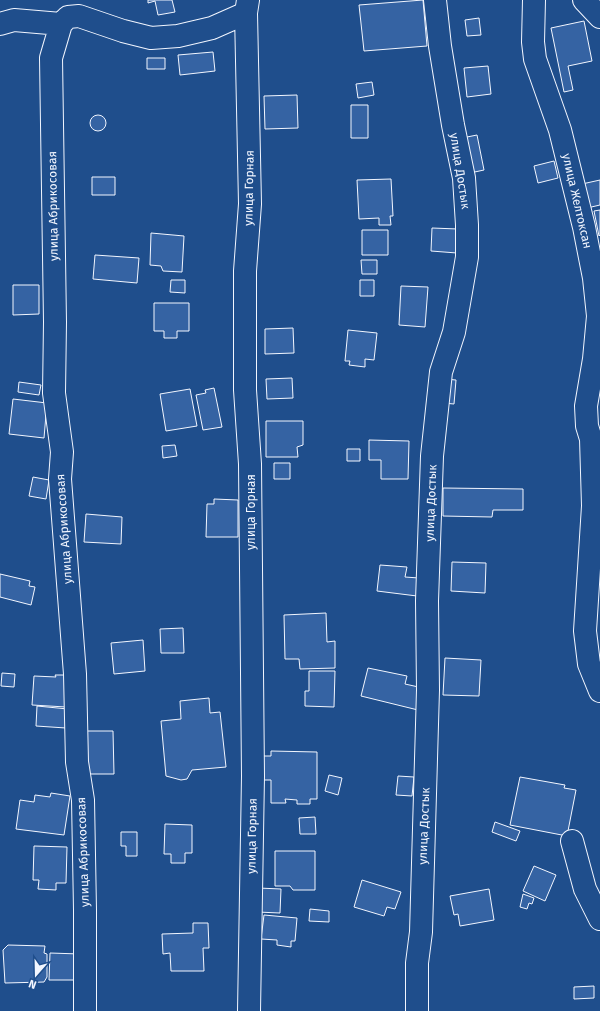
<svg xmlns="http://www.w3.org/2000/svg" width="600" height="1011" font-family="'Fira Sans',sans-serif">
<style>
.building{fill:#3563a3;stroke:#f2f6ff}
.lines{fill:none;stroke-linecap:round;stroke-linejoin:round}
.street-casing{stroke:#f2f6ff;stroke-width:24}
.street{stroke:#1f4e8c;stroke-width:22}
.labels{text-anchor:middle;stroke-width:3;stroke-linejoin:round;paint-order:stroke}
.street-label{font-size:12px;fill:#f2f6ff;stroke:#1f4e8c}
</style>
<rect width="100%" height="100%" fill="#1f4e8c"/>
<path class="building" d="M 148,0 L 172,0 L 175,12 L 158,15 L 155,1 L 148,3 Z
M 423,0 L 427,46 L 364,51 L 359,5 Z
M 479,18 L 481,35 L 467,36 L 465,20 Z
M 584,21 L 592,61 L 568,66 L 573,90 L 564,92 L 551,28 Z
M 213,52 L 215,71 L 180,75 L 178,55 Z
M 147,58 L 165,58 L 165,69 L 147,69 Z
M 488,66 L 491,94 L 467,97 L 464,68 Z
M 372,82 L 374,95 L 358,98 L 356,84 Z
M 297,95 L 298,128 L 265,129 L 264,96 Z
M 351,105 L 368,105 L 368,138 L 351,138 Z
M90 123a8 8 0 1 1 16 0a8 8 0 1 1-16 0Z
M 477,135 L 484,170 L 470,173 L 462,138 Z
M 554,161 L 558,178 L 538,183 L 534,166 Z
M 92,177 L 115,177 L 115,195 L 92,195 Z
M 391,179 L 393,216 L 390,216 L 391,225 L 379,225 L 379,218 L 359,219 L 357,180 Z
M 600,180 L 600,205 L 587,208 L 582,184 Z
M 600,210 L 600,235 L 599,236 L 594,211 Z
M 432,228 L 458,229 L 457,253 L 431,251 Z
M 362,230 L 388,230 L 388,255 L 362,255 Z
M 151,233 L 184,236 L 182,272 L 163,271 L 161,266 L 150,265 Z
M 95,255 L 139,258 L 137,283 L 93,279 Z
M 361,260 L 377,260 L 377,274 L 362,274 Z
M 171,280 L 185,280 L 185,293 L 170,292 Z
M 360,280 L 374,280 L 374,296 L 360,296 Z
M 13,285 L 39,285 L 39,314 L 13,315 Z
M 401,286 L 428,287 L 425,327 L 399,325 Z
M 154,303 L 189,303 L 189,331 L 177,331 L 177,338 L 164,338 L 164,331 L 154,331 Z
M 293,328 L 294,353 L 265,354 L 265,329 Z
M 348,330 L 377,333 L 374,360 L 365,359 L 365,367 L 349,365 L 350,361 L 345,361 Z
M 292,378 L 293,398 L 267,399 L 266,379 Z
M 445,379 L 456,380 L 454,404 L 443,403 Z
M 19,382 L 41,385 L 39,395 L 18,392 Z
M 214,388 L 222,427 L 203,430 L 196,395 L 206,393 L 205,390 Z
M 190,389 L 197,426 L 166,431 L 160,394 Z
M 13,399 L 47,403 L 44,438 L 9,434 Z
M 266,421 L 303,421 L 303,445 L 297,447 L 298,457 L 266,457 Z
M 369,440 L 409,441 L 408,479 L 381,479 L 381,460 L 369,460 Z
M 175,445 L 177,456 L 163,458 L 162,446 Z
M 347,449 L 360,449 L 360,461 L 347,461 Z
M 274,463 L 290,463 L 290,479 L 274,479 Z
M 33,477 L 49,480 L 46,499 L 29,496 Z
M 443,488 L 523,489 L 523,510 L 493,510 L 492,517 L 443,516 Z
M 214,499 L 238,500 L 238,537 L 206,537 L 207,504 L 214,504 Z
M 86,514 L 122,517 L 121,544 L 84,542 Z
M 452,562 L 486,563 L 485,593 L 451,591 Z
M 380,565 L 407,567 L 405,577 L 419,578 L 417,596 L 377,591 Z
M 0,574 L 30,581 L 29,586 L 35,587 L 31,605 L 0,597 Z
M 326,613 L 327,642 L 335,641 L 335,668 L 300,669 L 299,659 L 285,659 L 284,615 Z
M 183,628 L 184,653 L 161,653 L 160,629 Z
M 143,640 L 145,671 L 114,674 L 111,643 Z
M 445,658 L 481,660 L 479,696 L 443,695 Z
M 368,668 L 407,676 L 405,684 L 423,688 L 418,710 L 361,696 Z
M 309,671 L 335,671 L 334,707 L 305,706 L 305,691 L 309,691 Z
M 2,673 L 15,674 L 14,687 L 1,686 Z
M 55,675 L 69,675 L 66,707 L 32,705 L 34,676 L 56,677 Z
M 209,698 L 210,713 L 220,712 L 226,767 L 192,770 L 187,779 L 181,780 L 166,776 L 161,721 L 181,719 L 180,701 Z
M 37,706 L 68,709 L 66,728 L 36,726 Z
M 85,731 L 113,731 L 114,774 L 85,774 Z
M 271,751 L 317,752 L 317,799 L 310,799 L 310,804 L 297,804 L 297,800 L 285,799 L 286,803 L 271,803 L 271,780 L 258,780 L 258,756 L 271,756 Z
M 329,775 L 342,778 L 338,795 L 325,791 Z
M 398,776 L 414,777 L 412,796 L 396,795 Z
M 520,777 L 565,785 L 564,788 L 576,790 L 567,836 L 510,825 Z
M 51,793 L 70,796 L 64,835 L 16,829 L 20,800 L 34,802 L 35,795 L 50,797 Z
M 315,817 L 316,834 L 300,834 L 299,818 Z
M 495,822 L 520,831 L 516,841 L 492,832 Z
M 165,824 L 192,825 L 192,853 L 185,853 L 185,863 L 171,863 L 171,854 L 164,854 Z
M 121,832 L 137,832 L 137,856 L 126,856 L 126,846 L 121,846 Z
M 34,846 L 67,847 L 66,883 L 56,883 L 56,890 L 38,889 L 39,880 L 33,880 Z
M 275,851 L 315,851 L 315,890 L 293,890 L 290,886 L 275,886 Z
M 534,866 L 556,875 L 545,901 L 523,891 Z
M 362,880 L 401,892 L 395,909 L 387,907 L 384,916 L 354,907 Z
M 258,888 L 281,889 L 280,913 L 257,912 Z
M 489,889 L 494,920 L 460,926 L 458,914 L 454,915 L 450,896 Z
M 523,894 L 534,898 L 532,904 L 529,903 L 527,909 L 520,907 Z
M 310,909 L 329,911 L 329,922 L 309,921 Z
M 264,915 L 297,918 L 295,941 L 291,941 L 291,947 L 277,945 L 277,940 L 261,939 Z
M 193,923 L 208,923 L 209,948 L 203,948 L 204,971 L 171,971 L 170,953 L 163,954 L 162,934 L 193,933 Z
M 8,945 L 45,946 L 44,953 L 47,954 L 47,977 L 44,982 L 5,983 L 3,950 Z
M 50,953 L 80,954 L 79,980 L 49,980 Z
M 594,986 L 594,998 L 574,999 L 574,987 Z"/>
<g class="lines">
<g class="street-casing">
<path id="street" d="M 534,0 L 533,42 L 535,59 L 560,130 L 584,227 L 594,278 L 598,316 L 594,359 L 586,406 L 587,426 L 591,439 L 593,506 L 585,631 L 589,664 L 600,691
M 584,0 L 600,17
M 246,13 L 250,204 L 245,271 L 245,390 L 250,464 L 253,776 L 249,1011
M 0,24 L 14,20 L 61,24 L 68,17 L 79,16 L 123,31 L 151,38 L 178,36 L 212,28 L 246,13 L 248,0
M 61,24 L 51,58 L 55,322 L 54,393 L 62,452 L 60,479 L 75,674 L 77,762 L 83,800 L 85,910 L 85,1011
M 572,841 L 585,889 L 600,919
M 417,1011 L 417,963 L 421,932 L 428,690 L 427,601 L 432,456 L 441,372 L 454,332 L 467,257 L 467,225 L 464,178 L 453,125 L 440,46 L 435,0"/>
</g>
<use href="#street" class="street"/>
</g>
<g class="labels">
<g class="street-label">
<text transform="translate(460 171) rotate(81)" y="4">улица Достык</text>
<text transform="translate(249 188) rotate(-89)" y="4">улица Горная</text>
<text transform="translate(577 201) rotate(77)" y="4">улица Желтоксан</text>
<text transform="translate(53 206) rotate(-91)" y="4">улица Абрикосовая</text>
<text transform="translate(431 503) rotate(-88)" y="4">улица Достык</text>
<text transform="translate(251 512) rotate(-90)" y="4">улица Горная</text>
<text transform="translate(64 529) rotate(-94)" y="4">улица Абрикосовая</text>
<text transform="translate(424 826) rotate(-88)" y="4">улица Достык</text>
<text transform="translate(252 836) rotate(-89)" y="4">улица Горная</text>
<text transform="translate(83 852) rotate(-92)" y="4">улица Абрикосовая</text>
</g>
</g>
<g transform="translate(36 975) rotate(200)" stroke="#1f4e8c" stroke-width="3" paint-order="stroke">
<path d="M0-3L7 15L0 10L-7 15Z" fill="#f2f6ff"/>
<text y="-6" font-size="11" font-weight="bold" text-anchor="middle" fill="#f2f6ff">N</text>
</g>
</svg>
